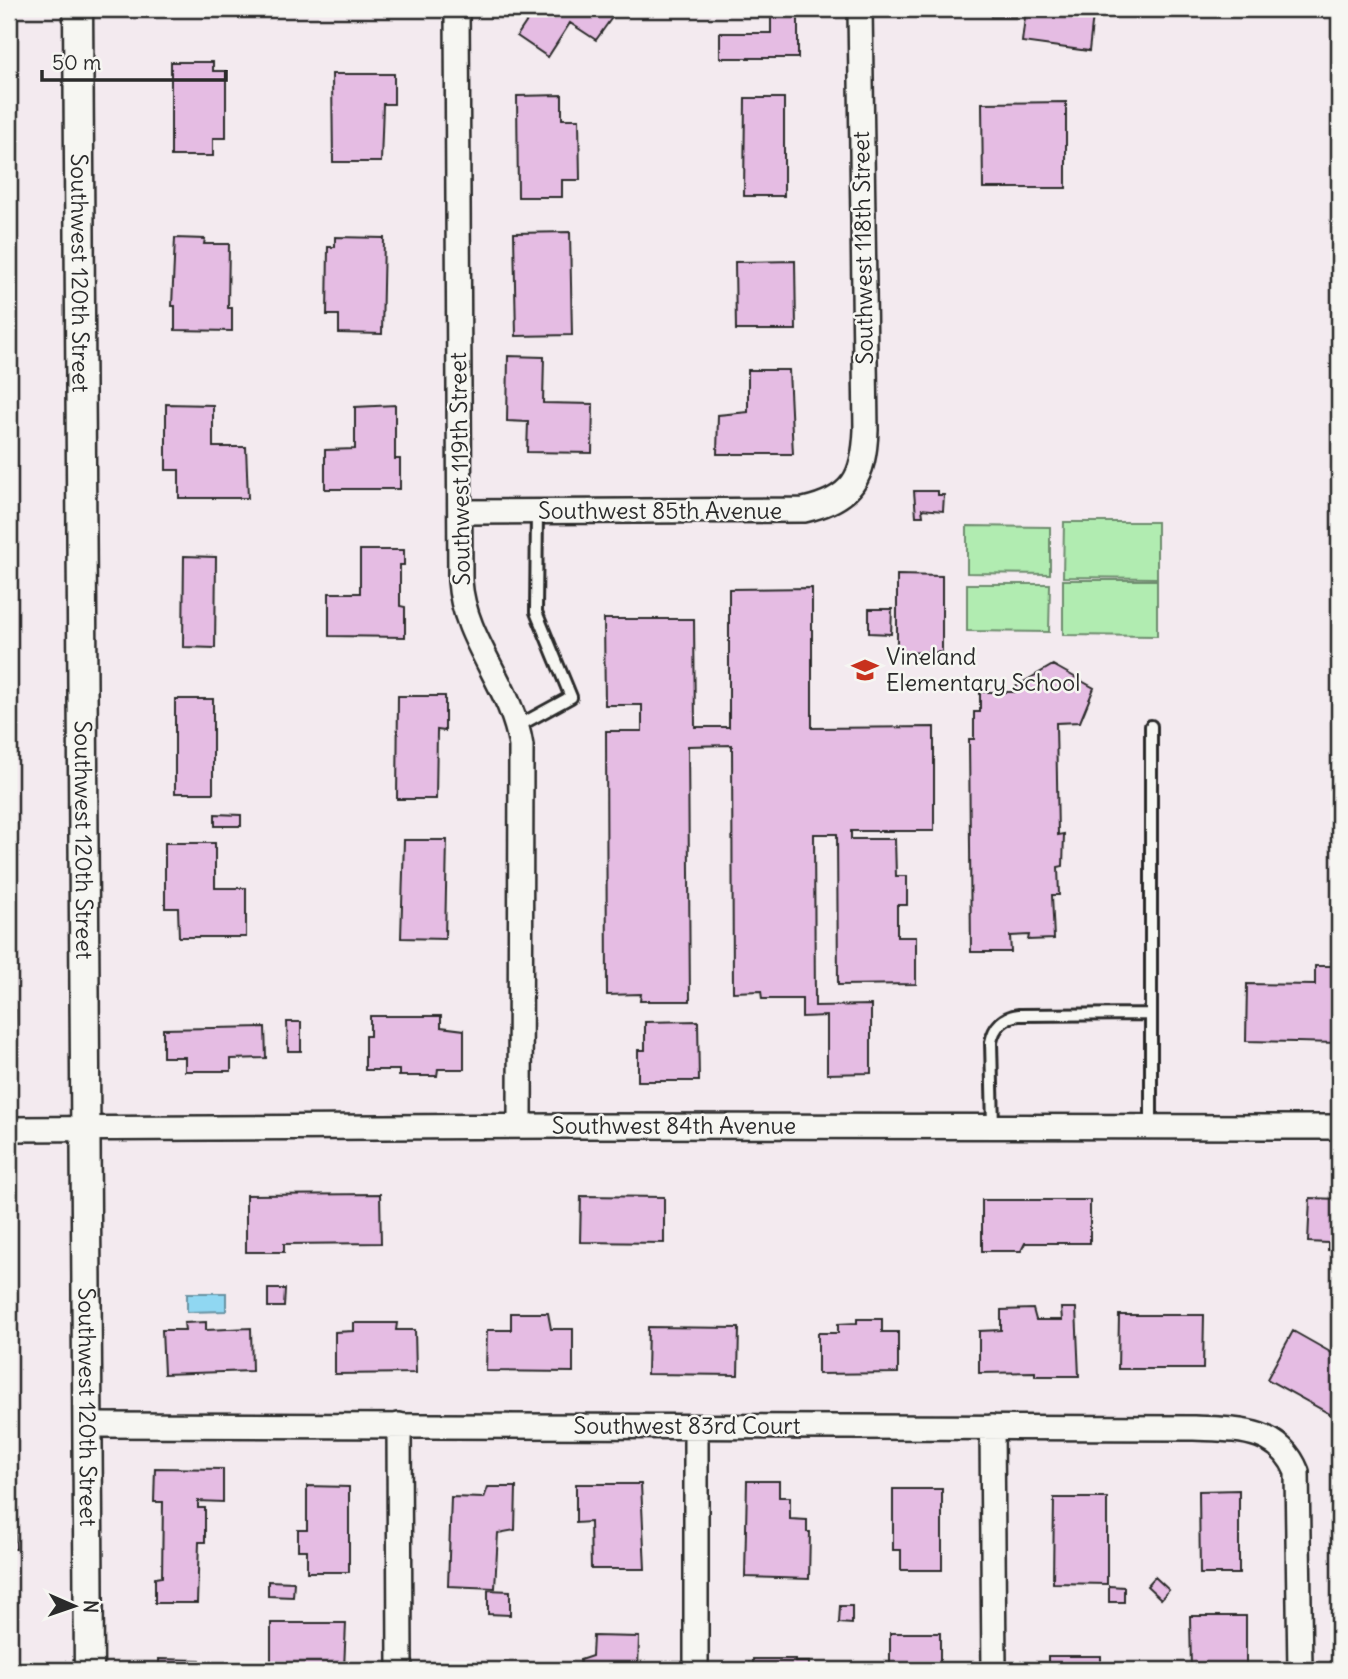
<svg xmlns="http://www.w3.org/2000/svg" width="1348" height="1679" font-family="Delius,sans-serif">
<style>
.green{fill:#b1ecb1;stroke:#6e8c6e;stroke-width:2}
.water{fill:#90d7f2;stroke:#6892a2;stroke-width:2}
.building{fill:#e5bce3;stroke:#2b2b2b;stroke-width:2}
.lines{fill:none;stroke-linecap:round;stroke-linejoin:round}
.service-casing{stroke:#2b2b2b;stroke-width:16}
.minor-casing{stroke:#2b2b2b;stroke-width:28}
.tertiary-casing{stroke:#2b2b2b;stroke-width:33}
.service{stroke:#f6f6f2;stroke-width:10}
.minor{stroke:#f6f6f2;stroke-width:23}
.tertiary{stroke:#f6f6f2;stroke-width:28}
.labels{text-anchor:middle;stroke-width:5;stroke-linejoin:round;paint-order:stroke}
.street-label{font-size:23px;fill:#2b2b2b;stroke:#f6f6f2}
.poi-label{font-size:23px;fill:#2b2b2b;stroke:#f6f6f2;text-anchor:start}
</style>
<rect width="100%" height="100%" fill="#f3eaef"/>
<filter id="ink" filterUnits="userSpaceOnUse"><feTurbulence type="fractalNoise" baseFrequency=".0143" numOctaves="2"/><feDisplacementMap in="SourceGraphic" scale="14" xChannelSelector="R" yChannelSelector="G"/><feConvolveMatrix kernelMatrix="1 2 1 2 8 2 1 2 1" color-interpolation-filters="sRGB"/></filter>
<g filter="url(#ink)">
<path class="green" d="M 1064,522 L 1157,522 L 1157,578 L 1063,577 Z
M 967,526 L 1050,527 L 1050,574 L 967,573 Z
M 1063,580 L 1157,580 L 1157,636 L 1063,635 Z
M 967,584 L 1050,584 L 1049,632 L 967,631 Z"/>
<path class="water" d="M 187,1293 L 226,1293 L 226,1311 L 187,1312 Z"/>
<path class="building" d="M 535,9 L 618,9 L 596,40 L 570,23 L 548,57 L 517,36 Z
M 771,9 L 798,9 L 798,58 L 720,58 L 720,33 L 771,33 Z
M 991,9 L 1016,9 L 1016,17 L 991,17 Z
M 1026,9 L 1093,15 L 1089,51 L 1022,42 Z
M 171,62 L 213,62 L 213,71 L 226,71 L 226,138 L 213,138 L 213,156 L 171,156 Z
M 332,74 L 394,74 L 394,104 L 383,104 L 381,162 L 333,162 Z
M 562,95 L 562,119 L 579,119 L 580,180 L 562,180 L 562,197 L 518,197 L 517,96 Z
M 745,98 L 784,98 L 784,196 L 744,196 Z
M 1066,102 L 1066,188 L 983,188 L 982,103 Z
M 570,232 L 572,335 L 516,336 L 514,233 Z
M 335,237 L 384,238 L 382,334 L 339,333 L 339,315 L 327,315 L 328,247 L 335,247 Z
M 175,238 L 205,239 L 204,244 L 229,244 L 228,308 L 232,308 L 232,331 L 175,330 L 175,306 L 172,306 Z
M 795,261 L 796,330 L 736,330 L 735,262 Z
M 508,356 L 544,357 L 543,403 L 593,404 L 592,453 L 527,452 L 528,422 L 507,421 Z
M 748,370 L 789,370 L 793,454 L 717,454 L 718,415 L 748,412 Z
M 166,404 L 213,405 L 213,447 L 246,447 L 248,498 L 179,498 L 179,470 L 166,470 Z
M 395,405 L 395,459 L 400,459 L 400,489 L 325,489 L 325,450 L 355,449 L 355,407 Z
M 914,491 L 938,491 L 938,495 L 944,495 L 943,511 L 922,509 L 923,516 L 916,516 Z
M 360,550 L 404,550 L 404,565 L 400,565 L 400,606 L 405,607 L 405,637 L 329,636 L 329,593 L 360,593 Z
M 184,556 L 216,557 L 215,648 L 183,647 Z
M 897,575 L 942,576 L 942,652 L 897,653 Z
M 812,588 L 812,728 L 934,727 L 934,831 L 851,831 L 851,839 L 895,839 L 896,876 L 907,876 L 907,905 L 897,905 L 897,937 L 916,937 L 916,984 L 838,985 L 837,834 L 814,834 L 815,1006 L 871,1005 L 871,1073 L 827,1074 L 827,1016 L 802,1017 L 802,999 L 762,999 L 761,991 L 733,992 L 732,745 L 688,746 L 690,1001 L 640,1001 L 641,994 L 607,995 L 606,731 L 642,731 L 642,705 L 605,705 L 604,619 L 694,619 L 695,727 L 729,727 L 729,589 Z
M 869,609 L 892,609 L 891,634 L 869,633 Z
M 1053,665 L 1094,688 L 1080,722 L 1056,723 L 1058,835 L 1064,834 L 1063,866 L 1058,867 L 1059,895 L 1052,895 L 1054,939 L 1028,940 L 1029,935 L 1010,936 L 1011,952 L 971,952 L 969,739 L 974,739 L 974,712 L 980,712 L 980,692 L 1015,692 L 1015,687 Z
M 398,696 L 445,696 L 445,731 L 437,730 L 436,799 L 397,799 Z
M 175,699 L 213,699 L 213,793 L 175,793 Z
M 215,814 L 241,815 L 241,826 L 215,826 Z
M 404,840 L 447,840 L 445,939 L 401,938 Z
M 165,843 L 215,843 L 215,888 L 246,888 L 246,937 L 179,937 L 178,908 L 165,908 Z
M 1315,966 L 1339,966 L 1339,1043 L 1246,1041 L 1247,984 L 1315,985 Z
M 9,1010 L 16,1010 L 15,1066 L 9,1065 Z
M 370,1016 L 441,1016 L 441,1027 L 464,1030 L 464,1069 L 438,1069 L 437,1076 L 399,1076 L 399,1070 L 365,1070 L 365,1036 L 370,1036 Z
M 698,1021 L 699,1081 L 638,1081 L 638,1050 L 645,1050 L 645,1022 Z
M 287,1022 L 301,1022 L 301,1051 L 288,1051 Z
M 265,1027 L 266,1058 L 231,1059 L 231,1071 L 185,1071 L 185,1057 L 163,1057 L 163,1029 Z
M 380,1194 L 381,1243 L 284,1244 L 284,1252 L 246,1252 L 246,1195 Z
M 581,1196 L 664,1197 L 664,1243 L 580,1242 Z
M 1310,1198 L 1339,1199 L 1339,1251 L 1328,1250 L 1328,1243 L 1308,1242 Z
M 982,1200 L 1090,1200 L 1090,1243 L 1025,1243 L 1021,1251 L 982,1251 Z
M 268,1289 L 285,1289 L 284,1307 L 268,1307 Z
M 1061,1308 L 1076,1308 L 1079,1376 L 1035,1376 L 1035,1372 L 979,1373 L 979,1331 L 1001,1330 L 1001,1310 L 1033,1309 L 1036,1320 L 1062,1320 Z
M 9,1309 L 13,1309 L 13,1331 L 9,1331 Z
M 511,1313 L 548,1313 L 551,1329 L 573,1329 L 573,1372 L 486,1371 L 487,1330 L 511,1330 Z
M 1119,1315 L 1204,1315 L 1203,1369 L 1118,1369 Z
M 857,1319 L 882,1319 L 882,1332 L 898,1332 L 898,1373 L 818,1374 L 818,1333 L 838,1333 L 838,1324 L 857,1323 Z
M 206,1322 L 206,1330 L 251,1328 L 252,1371 L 164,1374 L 162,1330 L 185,1330 L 184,1323 Z
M 354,1323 L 397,1323 L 396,1330 L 415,1330 L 416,1373 L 335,1374 L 335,1332 L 354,1331 Z
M 648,1327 L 739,1328 L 738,1375 L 647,1374 Z
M 1293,1331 L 1339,1357 L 1339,1419 L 1267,1379 Z
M 155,1468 L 223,1469 L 223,1502 L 198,1501 L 198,1508 L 205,1508 L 205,1542 L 199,1542 L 197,1603 L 155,1603 L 155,1578 L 162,1577 L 163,1502 L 154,1502 Z
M 747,1481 L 779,1481 L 779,1497 L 790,1497 L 790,1519 L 807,1520 L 807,1532 L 810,1532 L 809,1579 L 745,1577 Z
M 576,1484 L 641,1484 L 645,1569 L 591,1569 L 590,1522 L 576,1523 Z
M 307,1486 L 349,1487 L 349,1572 L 307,1572 L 307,1550 L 298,1550 L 298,1530 L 307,1530 Z
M 488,1487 L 516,1487 L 515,1530 L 498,1533 L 495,1588 L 448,1586 L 451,1497 L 484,1498 Z
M 893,1489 L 942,1489 L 942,1570 L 901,1570 L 901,1550 L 893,1550 Z
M 1239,1490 L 1239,1574 L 1200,1574 L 1199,1491 Z
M 1054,1498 L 1107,1498 L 1107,1584 L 1053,1583 Z
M 9,1527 L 15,1527 L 16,1549 L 9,1549 Z
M 1155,1577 L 1169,1590 L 1161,1599 L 1147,1586 Z
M 268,1581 L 294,1582 L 293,1597 L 268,1596 Z
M 1109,1586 L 1124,1587 L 1124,1602 L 1109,1602 Z
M 488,1590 L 510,1591 L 510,1615 L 488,1614 Z
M 840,1606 L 852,1606 L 852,1624 L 839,1623 Z
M 1190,1616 L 1246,1616 L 1246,1670 L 1191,1670 Z
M 271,1623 L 346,1623 L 344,1669 L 271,1670 Z
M 890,1633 L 940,1633 L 940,1670 L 890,1670 Z
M 593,1636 L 639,1637 L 638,1670 L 580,1670 L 580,1660 L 592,1656 Z
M 1048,1656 L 1101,1656 L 1101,1670 L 1048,1670 Z
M 159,1659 L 200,1660 L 200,1670 L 159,1670 Z
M 753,1659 L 795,1659 L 795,1662 L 809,1662 L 809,1670 L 753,1670 Z"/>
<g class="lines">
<g class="service-casing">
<path id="service" d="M 518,726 L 571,697 L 536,612 L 537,511
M 1151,726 L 1151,1127
M 993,1127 L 991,1042 C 994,1027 1003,1017 1019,1015 L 1151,1014"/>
</g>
<g class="minor-casing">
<path id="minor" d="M 457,9 L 460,581 C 464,641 512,686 521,746 L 520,1126
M 460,512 L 804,510 C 853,499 864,477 866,430 L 860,9
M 9,1129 L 566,1126 L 1339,1127
M 88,1425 L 1194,1428 C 1236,1430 1279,1427 1297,1472 L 1300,1670
M 399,1425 L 400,1670
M 696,1427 L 696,1670
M 992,1427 L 994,1670"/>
</g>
<g class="tertiary-casing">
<g id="tertiary">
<path id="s1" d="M 78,9 L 89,1670"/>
</g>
</g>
<use href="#service" class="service"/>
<use href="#minor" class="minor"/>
<use href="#tertiary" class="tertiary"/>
</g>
</g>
<defs>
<g id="school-bare" transform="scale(2.1)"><path d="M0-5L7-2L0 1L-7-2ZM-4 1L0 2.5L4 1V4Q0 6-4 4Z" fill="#c8321e" stroke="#f6f6f2" stroke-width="2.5" paint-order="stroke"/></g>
</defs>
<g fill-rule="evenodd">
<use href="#school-bare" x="865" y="670"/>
</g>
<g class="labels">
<g class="street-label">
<text transform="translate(863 248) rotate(-91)" y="8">Southwest 118th Street</text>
<text dy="8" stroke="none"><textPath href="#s1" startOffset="264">Southwest 120th Street</textPath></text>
<text transform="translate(460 469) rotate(-91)" y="8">Southwest 119th Street</text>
<text x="660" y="519">Southwest 85th Avenue</text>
<text dy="8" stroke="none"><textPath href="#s1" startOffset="831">Southwest 120th Street</textPath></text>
<text x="674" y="1134">Southwest 84th Avenue</text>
<text dy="8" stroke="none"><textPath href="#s1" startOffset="1398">Southwest 120th Street</textPath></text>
<text x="687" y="1434">Southwest 83rd Court</text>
</g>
<g class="poi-label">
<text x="886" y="665">Vineland<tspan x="886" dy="26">Elementary School</tspan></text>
</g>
</g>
<rect width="1348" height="1679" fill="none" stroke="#f6f6f2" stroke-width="35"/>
<rect x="18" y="18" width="1313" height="1644" fill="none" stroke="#2b2b2b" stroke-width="2.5" filter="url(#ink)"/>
<g transform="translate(74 1606) rotate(92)" stroke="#f6f6f2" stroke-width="5" paint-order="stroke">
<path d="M0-5L12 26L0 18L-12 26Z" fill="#2b2b2b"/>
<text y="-10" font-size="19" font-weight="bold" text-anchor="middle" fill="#2b2b2b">N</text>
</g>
<path d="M42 70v10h184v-10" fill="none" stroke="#2b2b2b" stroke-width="3.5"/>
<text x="52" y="70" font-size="21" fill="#2b2b2b" stroke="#f6f6f2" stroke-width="5" paint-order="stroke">50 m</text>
</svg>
